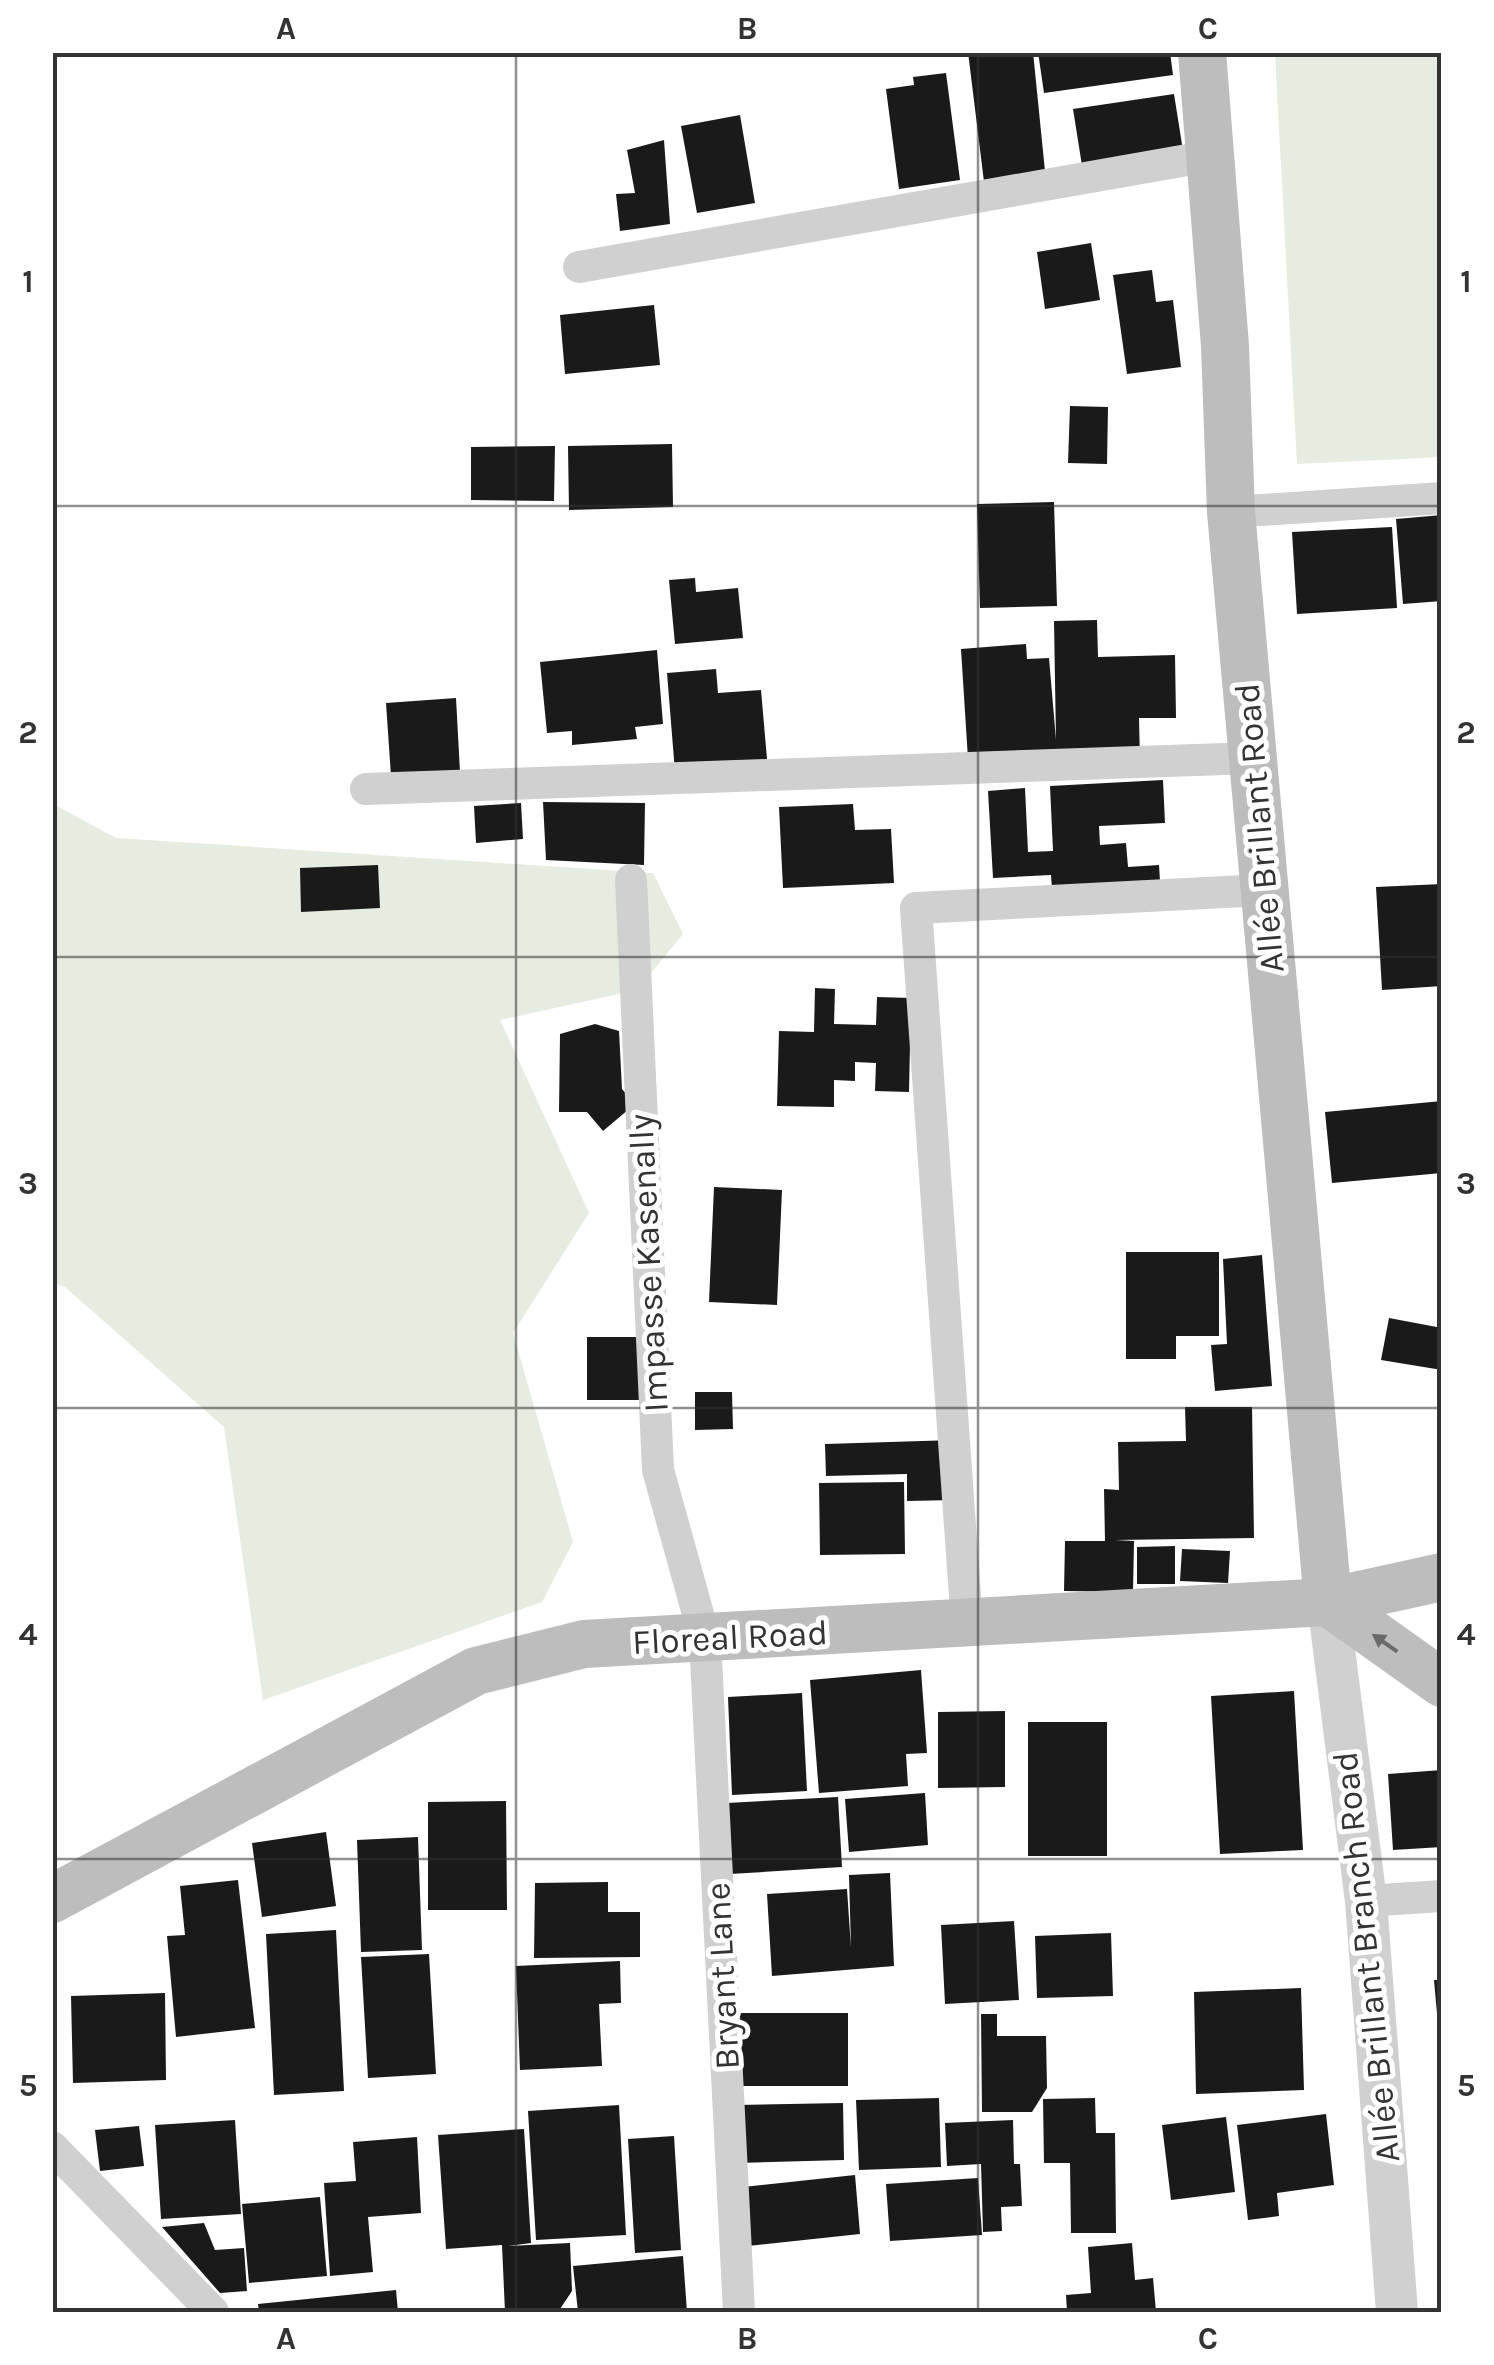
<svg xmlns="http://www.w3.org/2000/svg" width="1494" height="2365" font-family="Karla,sans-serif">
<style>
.green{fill:#e6ecdf}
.building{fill:#1a1a1a}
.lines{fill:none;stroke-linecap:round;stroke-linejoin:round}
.minor{stroke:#d0d0d0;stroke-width:32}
.tertiary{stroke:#d0d0d0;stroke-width:42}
.secondary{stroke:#bdbdbd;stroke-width:48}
.oneway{fill:#6a6a6a}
.grid{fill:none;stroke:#333;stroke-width:2.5;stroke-opacity:0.55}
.labels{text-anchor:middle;stroke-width:10;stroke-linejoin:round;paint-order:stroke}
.street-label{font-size:35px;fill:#333;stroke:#fff}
.neatline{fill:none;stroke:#333;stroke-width:4}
.grid-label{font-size:32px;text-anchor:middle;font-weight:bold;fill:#333}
</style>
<rect width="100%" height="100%" fill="#fff"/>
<path class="green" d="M 1275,53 L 1441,53 L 1441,457 L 1297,464 Z
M 53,804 L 116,838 L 653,873 L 683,934 L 637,990 L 500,1020 L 589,1213 L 513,1333 L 573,1542 L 542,1602 L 263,1700 L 224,1427 L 65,1287 L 53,1283 Z"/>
<path class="building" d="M 968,52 L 1033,52 L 1046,181 L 985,190 Z
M 1038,52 L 1170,52 L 1173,75 L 1044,93 Z
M 946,73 L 960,180 L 899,189 L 886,89 L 914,85 L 913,77 Z
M 1174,94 L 1184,157 L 1083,172 L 1073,109 Z
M 740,115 L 755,203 L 697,213 L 681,126 Z
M 664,140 L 670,224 L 620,231 L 616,194 L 635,193 L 627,150 Z
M 1091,243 L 1100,300 L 1045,309 L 1037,252 Z
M 1152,270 L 1156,302 L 1173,300 L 1181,367 L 1127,374 L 1113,275 Z
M 654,305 L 660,365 L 565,374 L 560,315 Z
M 1070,406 L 1108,407 L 1107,464 L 1068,463 Z
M 672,444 L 673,507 L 569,510 L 568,446 Z
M 555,446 L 554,501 L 471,500 L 471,447 Z
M 1054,502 L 1057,606 L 980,608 L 977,504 Z
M 1442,515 L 1442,601 L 1403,604 L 1396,519 Z
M 1392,527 L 1397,608 L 1297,614 L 1292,532 Z
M 695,578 L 696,592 L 738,588 L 743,638 L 675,644 L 669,580 Z
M 1097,620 L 1098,657 L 1175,655 L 1176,718 L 1139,718 L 1140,761 L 968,759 L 961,649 L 1026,644 L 1027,659 L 1049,658 L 1056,740 L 1054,621 Z
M 657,650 L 663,724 L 635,727 L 637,739 L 572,745 L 572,731 L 547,733 L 540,662 Z
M 716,669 L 718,693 L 761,690 L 767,759 L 676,784 L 667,673 Z
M 456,698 L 460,772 L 391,776 L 386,703 Z
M 1163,780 L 1165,823 L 1099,826 L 1100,845 L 1126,843 L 1128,867 L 1159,865 L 1161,897 L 1053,903 L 1051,875 L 993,878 L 988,791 L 1025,788 L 1028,852 L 1053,851 L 1050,786 Z
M 543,802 L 645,803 L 644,865 L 546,860 Z
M 521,803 L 523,839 L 476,843 L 474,806 Z
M 853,804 L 855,830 L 891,829 L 894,883 L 783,888 L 779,807 Z
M 378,865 L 380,908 L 301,912 L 300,868 Z
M 1442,884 L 1442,986 L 1382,990 L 1376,887 Z
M 815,988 L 835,989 L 834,1024 L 876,1025 L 877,997 L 911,998 L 909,1092 L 875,1091 L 876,1063 L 855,1062 L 855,1081 L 834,1080 L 834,1107 L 777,1106 L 779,1031 L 814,1032 Z
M 595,1024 L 619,1031 L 622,1089 L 635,1104 L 603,1131 L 587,1112 L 559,1112 L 560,1034 Z
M 1442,1101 L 1442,1173 L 1332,1183 L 1325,1112 Z
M 714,1187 L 782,1190 L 777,1305 L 709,1302 Z
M 1126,1252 L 1219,1252 L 1219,1336 L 1176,1336 L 1176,1359 L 1126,1359 Z
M 1262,1255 L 1272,1386 L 1215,1391 L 1211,1345 L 1227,1344 L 1223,1259 Z
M 1389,1318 L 1442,1328 L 1442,1370 L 1381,1360 Z
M 587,1337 L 648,1337 L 647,1400 L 587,1400 Z
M 695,1392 L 732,1392 L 733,1429 L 695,1430 Z
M 1185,1407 L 1252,1407 L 1254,1538 L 1115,1540 L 1134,1541 L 1133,1592 L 1064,1591 L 1065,1541 L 1105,1541 L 1104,1489 L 1119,1490 L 1118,1442 L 1186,1441 Z
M 955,1440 L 956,1500 L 907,1501 L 907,1474 L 826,1476 L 825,1444 Z
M 904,1482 L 905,1554 L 820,1555 L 819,1483 Z
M 1175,1546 L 1175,1584 L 1137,1584 L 1137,1547 Z
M 1182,1549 L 1230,1551 L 1228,1583 L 1180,1581 Z
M 921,1670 L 927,1753 L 906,1754 L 908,1786 L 819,1793 L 810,1680 Z
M 1294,1691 L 1303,1850 L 1220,1854 L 1211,1696 Z
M 802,1693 L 807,1791 L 732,1795 L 728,1697 Z
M 1005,1711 L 1005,1787 L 938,1788 L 938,1712 Z
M 1028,1722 L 1107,1722 L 1107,1856 L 1028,1856 Z
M 1442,1770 L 1442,1847 L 1393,1850 L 1388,1774 Z
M 925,1793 L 928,1845 L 849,1852 L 845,1799 Z
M 838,1797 L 842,1867 L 730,1874 L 727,1803 Z
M 506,1801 L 507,1910 L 428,1910 L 428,1802 Z
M 326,1832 L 336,1906 L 262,1917 L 252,1843 Z
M 418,1837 L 422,1950 L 361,1952 L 357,1840 Z
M 890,1873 L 894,1966 L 772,1976 L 767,1894 L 847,1889 L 851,1948 L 849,1875 Z
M 238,1880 L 255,2028 L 176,2037 L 167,1936 L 185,1935 L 180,1886 Z
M 608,1882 L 608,1912 L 640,1912 L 640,1957 L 534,1958 L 535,1883 Z
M 1014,1921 L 1019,2000 L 945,2004 L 941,1925 Z
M 336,1930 L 344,2091 L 274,2095 L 266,1934 Z
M 1111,1933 L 1113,1996 L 1037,1998 L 1035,1936 Z
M 429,1954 L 436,2074 L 368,2078 L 361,1957 Z
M 620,1961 L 621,2003 L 599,2004 L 602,2066 L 520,2070 L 516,1966 Z
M 1434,1980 L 1442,1980 L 1442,2036 L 1439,2036 Z
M 1301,1988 L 1304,2090 L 1196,2094 L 1194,1992 Z
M 165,1993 L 166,2080 L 73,2083 L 71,1996 Z
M 733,2013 L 848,2013 L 848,2086 L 733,2086 Z
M 981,2014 L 997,2014 L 997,2036 L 1046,2036 L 1047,2088 L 1032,2112 L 982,2112 Z
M 939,2098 L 941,2167 L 859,2170 L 856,2100 Z
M 1095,2098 L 1096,2133 L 1115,2133 L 1116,2233 L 1071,2233 L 1070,2163 L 1044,2163 L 1043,2099 Z
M 843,2103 L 844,2160 L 736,2163 L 735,2105 Z
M 619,2105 L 626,2235 L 536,2240 L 528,2111 Z
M 1326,2114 L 1334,2185 L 1277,2193 L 1279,2216 L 1248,2220 L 1237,2125 Z
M 1226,2117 L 1235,2192 L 1171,2200 L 1162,2125 Z
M 235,2120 L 241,2214 L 161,2219 L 155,2125 Z
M 1013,2120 L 1014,2164 L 1020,2164 L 1022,2206 L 1001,2207 L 1002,2231 L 983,2232 L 981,2164 L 947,2166 L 945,2123 Z
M 139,2126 L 144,2166 L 100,2171 L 95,2130 Z
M 524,2129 L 531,2243 L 508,2246 L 570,2243 L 572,2291 L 558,2312 L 505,2312 L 502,2245 L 446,2249 L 438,2135 Z
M 674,2136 L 681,2250 L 635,2253 L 628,2139 Z
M 417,2137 L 421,2213 L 368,2217 L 373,2272 L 330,2276 L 324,2183 L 356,2181 L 353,2142 Z
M 855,2175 L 860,2234 L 748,2246 L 743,2187 Z
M 978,2178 L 982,2235 L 890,2241 L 886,2184 Z
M 320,2197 L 327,2276 L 249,2283 L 242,2204 Z
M 204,2223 L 215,2250 L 244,2248 L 247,2291 L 220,2293 L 162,2227 Z
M 1132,2243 L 1135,2280 L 1153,2278 L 1156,2312 L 1067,2312 L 1066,2295 L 1091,2293 L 1088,2247 Z
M 683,2256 L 687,2312 L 578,2312 L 573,2266 Z
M 396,2290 L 398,2312 L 259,2312 L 258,2304 Z"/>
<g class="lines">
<path class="minor" d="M 579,267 L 1210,156
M 1231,512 L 1442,498
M 366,789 L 1253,758
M 631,880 L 658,1470 L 705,1639 L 739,2312
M 967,1624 L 916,908 L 1264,890
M 1366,1901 L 1442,1896
M 52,2147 L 213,2312"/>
<path class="tertiary" d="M 1328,1602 L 1366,1901 L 1397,2312"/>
<path class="secondary" d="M 1202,52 L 1225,346 L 1231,512 L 1328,1602
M 1328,1602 L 1442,1683
M 52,1899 L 476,1671 L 584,1644 L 1328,1602 L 1442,1577"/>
</g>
<defs><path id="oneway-solid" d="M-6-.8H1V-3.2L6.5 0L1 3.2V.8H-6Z" transform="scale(2.5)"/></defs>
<use class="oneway" href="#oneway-solid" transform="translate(1385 1643) rotate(-145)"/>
<path class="grid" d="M 516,52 L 516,2312M 978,52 L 978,2312M 52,506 L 1442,506M 52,957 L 1442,957M 52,1408 L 1442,1408M 52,1859 L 1442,1859"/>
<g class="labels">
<g class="street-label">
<text transform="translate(1259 828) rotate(-95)" y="12">Allée Brillant Road</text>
<text transform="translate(648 1263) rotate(-93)" y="12">Impasse Kasenally</text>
<text transform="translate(730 1637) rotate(-3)" y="12">Floreal Road</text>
<text transform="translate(1366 1957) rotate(-96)" y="12">Allée Brillant Branch Road</text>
<text transform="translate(722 1976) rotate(-93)" y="12">Bryant Lane</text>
</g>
</g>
<rect width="1494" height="2365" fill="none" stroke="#ffffff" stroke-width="110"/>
<rect x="55" y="55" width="1384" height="2255" class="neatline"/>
<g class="grid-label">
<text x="286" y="39">A</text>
<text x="747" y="39">B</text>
<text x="1208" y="39">C</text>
<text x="28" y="292">1</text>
<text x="1466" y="292">1</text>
<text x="28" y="743">2</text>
<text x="1466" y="743">2</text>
<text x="28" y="1194">3</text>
<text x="1466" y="1194">3</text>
<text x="28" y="1645">4</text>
<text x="1466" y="1645">4</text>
<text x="28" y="2096">5</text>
<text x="1466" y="2096">5</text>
<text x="286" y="2349">A</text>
<text x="747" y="2349">B</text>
<text x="1208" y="2349">C</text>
</g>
</svg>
